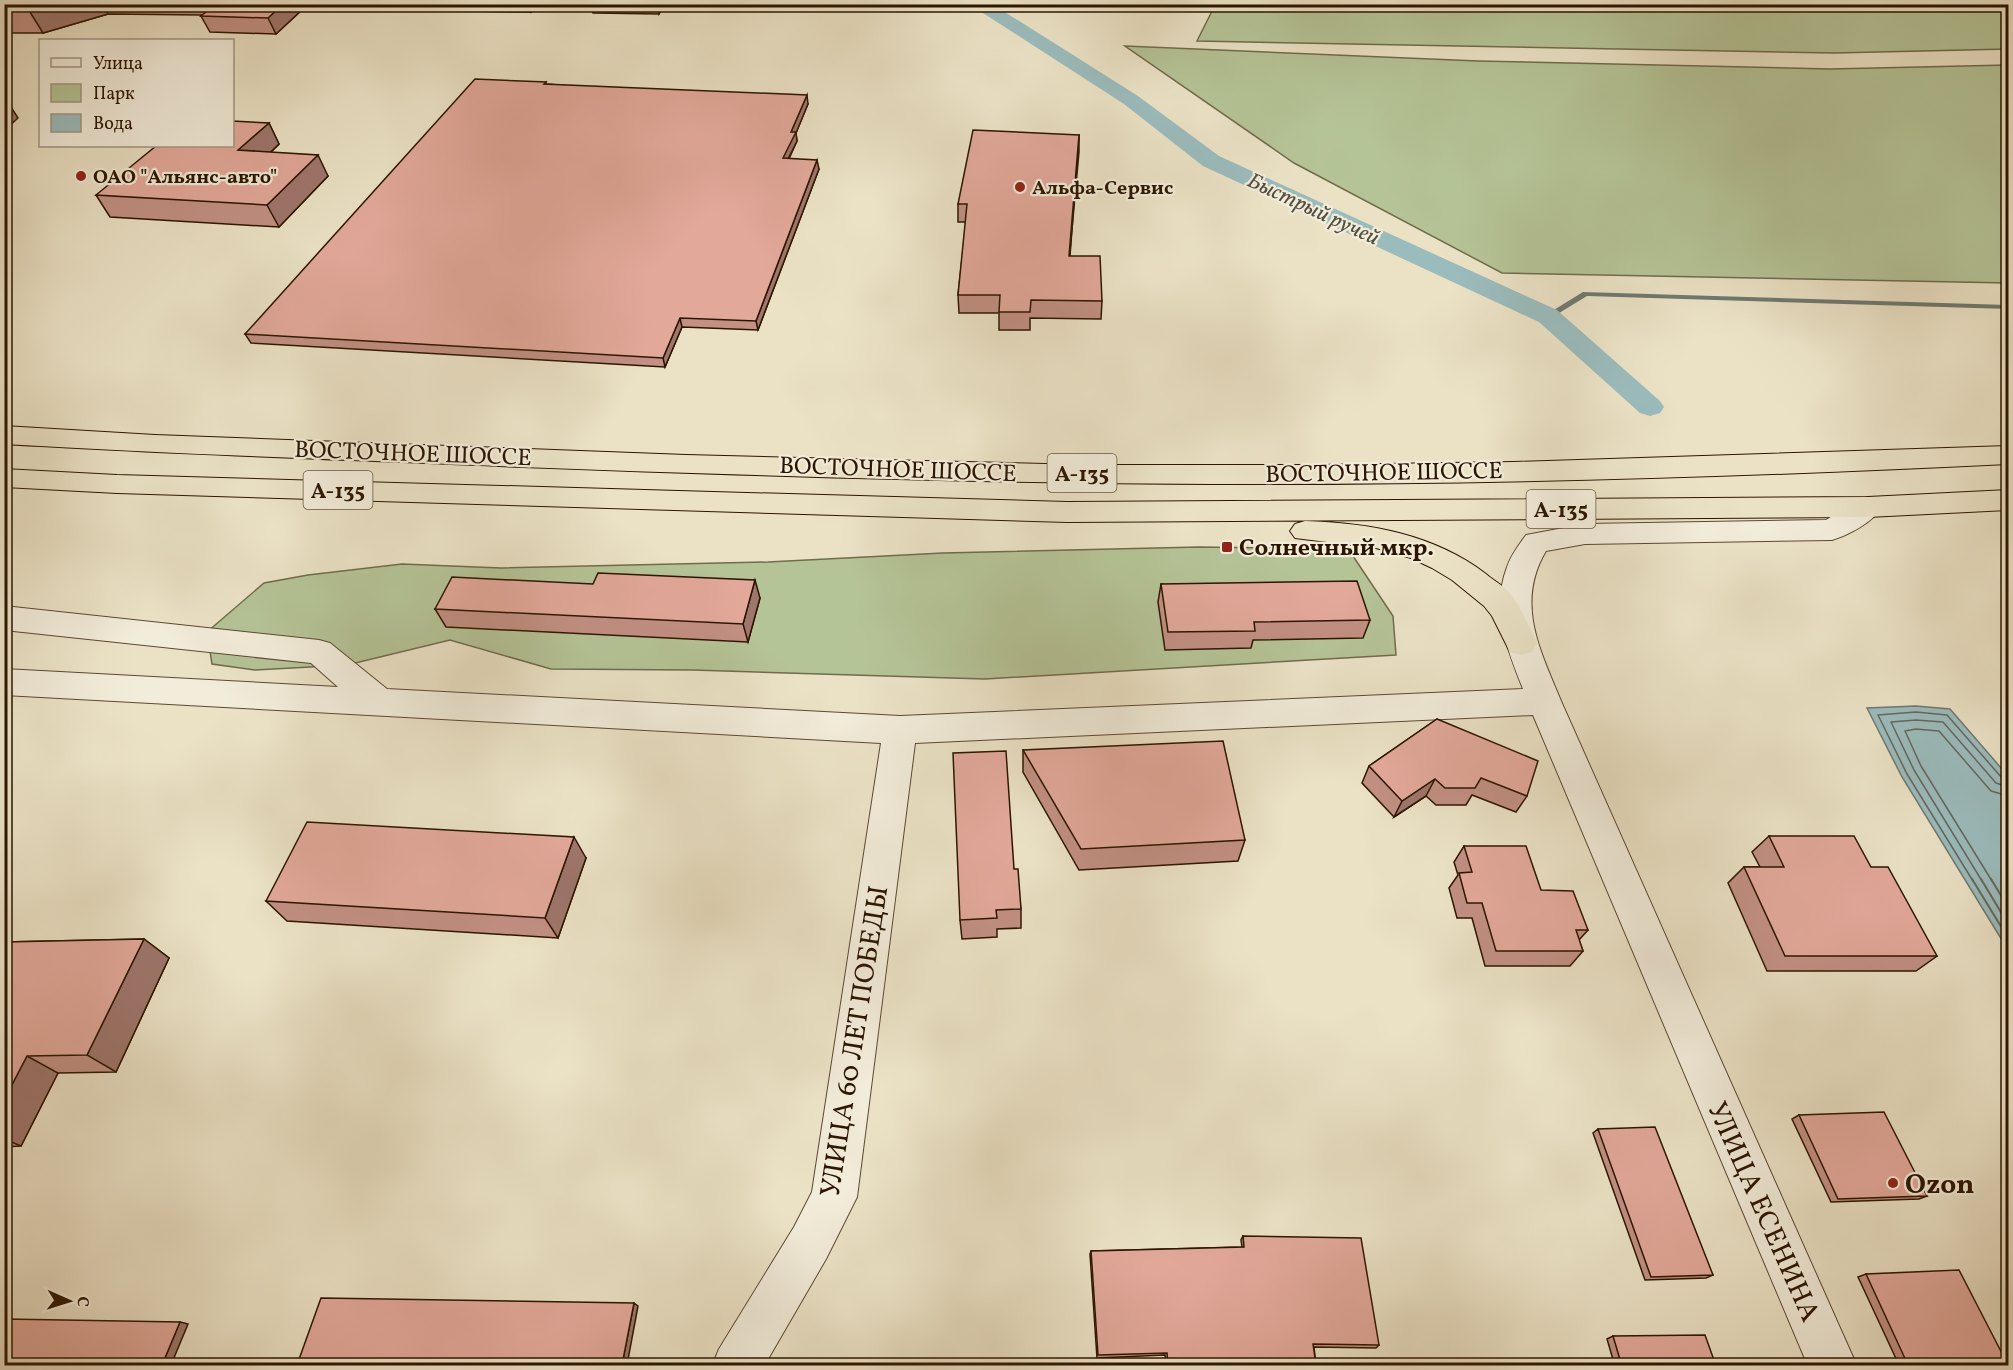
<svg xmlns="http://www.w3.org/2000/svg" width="2013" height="1370" font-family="Vollkorn,serif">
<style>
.green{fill:#b5c497;stroke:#706c4c;stroke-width:1.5}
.water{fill:#9bbcbd;stroke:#6f7971;stroke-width:1.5}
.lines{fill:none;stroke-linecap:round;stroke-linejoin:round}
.shore-far1{stroke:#64685e;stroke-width:1.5}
.shore{stroke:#64685e;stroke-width:2}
.stream{fill:#6f7971;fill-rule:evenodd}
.canal{fill:#9bbcbd;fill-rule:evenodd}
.minor-casing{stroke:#5c4832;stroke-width:2}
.highway-casing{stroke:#2c1500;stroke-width:2}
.minor{fill:#f2ecda;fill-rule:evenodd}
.highway{fill:#ebe2c6;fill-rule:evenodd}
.wall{fill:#c29084;stroke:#2c1500;stroke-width:1.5}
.shaded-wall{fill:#9e766c;stroke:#2c1500;stroke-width:1.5}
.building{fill:#e2a89a;stroke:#2c1500;stroke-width:1.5}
.poi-dot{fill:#8f2418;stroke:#f2ecda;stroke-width:2}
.labels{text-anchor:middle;stroke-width:4.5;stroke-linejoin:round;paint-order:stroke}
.far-poi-label{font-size:20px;font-weight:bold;fill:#2c1500;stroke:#f2ecda;text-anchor:start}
.far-water-label{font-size:22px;font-style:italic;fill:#534f42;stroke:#f2ecda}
.shield{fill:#f2ecda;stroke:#675641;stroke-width:1.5}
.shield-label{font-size:22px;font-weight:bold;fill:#2c1500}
.street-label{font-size:24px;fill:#2c1500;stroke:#f2ecda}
.poi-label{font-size:24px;font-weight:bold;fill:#2c1500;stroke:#f2ecda;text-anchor:start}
.near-street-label{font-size:28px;fill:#2c1500;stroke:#f2ecda}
.near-poi-label{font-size:28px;font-weight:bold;fill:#2c1500;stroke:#f2ecda;text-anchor:start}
</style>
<rect width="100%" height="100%" fill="#ebe2c6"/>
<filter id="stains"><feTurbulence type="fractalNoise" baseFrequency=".00333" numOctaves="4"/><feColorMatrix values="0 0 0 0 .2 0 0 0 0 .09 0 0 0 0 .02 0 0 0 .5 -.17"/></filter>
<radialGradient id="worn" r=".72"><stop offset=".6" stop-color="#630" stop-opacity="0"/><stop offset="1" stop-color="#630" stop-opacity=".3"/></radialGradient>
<path class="green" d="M 1213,4 L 2008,5 L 2008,49 L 1834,53 L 1197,41 L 1213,9 Z
M 1125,46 L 1478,61 L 1830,69 L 2008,65 L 2008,283 L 1502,273 L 1294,163 Z
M 1199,547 L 1331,549 L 1353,556 L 1393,616 L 1396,655 L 985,679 L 693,670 L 551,669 L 450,640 L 347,665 L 255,670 L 212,664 L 207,632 L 264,583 L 308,575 L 402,564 L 501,568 L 768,562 L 943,553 Z"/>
<path class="water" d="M 1916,706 L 1950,709 L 2008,776 L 2008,950 L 1902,777 L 1867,708 Z"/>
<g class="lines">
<path class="shore-far1" d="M 1973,881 L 1907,774 L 1878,715 L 1916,712 L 1947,715 L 2002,778 L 2008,780
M 1982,881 L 1914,770 L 1891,722 L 1916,720 L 1943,722 L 1996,783 L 2008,787
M 1992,881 L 1921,766 L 1905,731 L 1916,729 L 1939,731 L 1991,791 L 2008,796"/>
<path class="shore" d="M 1972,879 L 2008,938
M 1981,879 L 2008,924
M 1991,879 L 2008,907"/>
<path class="stream" d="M 1583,292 L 2008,305 L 2008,309 L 1587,296 L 1551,318 L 1545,318 L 1544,316 Z"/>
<path class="canal" d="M 969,4 L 992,4 L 1138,96 L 1219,156 L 1557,310 L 1660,401 L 1664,407 L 1660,413 L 1650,416 L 1640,413 L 1539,322 L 1203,166 L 1124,104 Z"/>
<g class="minor-casing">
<path id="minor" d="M 1868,497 L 1878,500 L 1882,507 C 1873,522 1849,535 1832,540 L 1585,544 L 1546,551 C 1515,603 1540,650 1561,701 L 1857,1366 L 1808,1366 L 1533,715 L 915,743 L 857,1197 L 826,1259 L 764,1366 L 712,1366 L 719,1349 L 794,1227 L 812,1192 L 881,743 L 4,695 L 4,669 L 338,687 L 311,663 L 4,630 L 4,606 L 319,640 L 330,643 L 387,689 L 900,716 L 1523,689 C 1507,649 1491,609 1507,567 C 1511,555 1519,545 1526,535 L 1585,524 L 1826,520 L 1858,500 Z"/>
</g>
<g class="highway-casing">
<path id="highway" d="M 4,426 L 155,435 L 686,455 L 1084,465 L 1316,465 L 1514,462 L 2008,446 L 2008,464 C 1744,477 1478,485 1213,484 C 974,483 736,475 498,466 C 333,459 169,454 4,444 Z
M 4,469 L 117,475 L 1067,502 L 1868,497 L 2008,490 L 2008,510 L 1868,517 L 1067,522 L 117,493 L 4,487 Z
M 1305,521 C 1369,523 1434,534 1486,574 C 1493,580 1502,585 1508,591 C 1521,606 1528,626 1537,643 L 1532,652 L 1521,655 L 1510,652 L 1492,616 L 1484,606 L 1452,580 L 1432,568 L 1411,558 L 1376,548 L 1295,538 L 1290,531 L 1295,524 Z"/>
</g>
<use href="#minor" class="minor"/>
<use href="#highway" class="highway"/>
</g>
<path class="wall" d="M 4,4 L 305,4 L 306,6 L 276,34 L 210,32 L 201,16 L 203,15 L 108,14 L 43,33 L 4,33 Z
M 463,4 L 536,4 L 531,12 L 465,11 Z
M 591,4 L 664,4 L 659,14 L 593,13 Z
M 546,82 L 546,84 L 808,104 L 796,133 L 797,141 L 789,159 L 819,169 L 758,330 L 682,327 L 665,367 L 251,343 L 245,334 Z
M 269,123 L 279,144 L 271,152 L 328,176 L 279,227 L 110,217 L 96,195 Z
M 1079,135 L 1070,256 L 1102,301 L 1101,319 L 1030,318 L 1030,330 L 999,330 L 999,313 L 959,313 L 958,295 L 966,222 L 958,222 L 958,204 Z
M 1161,584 L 1370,620 L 1363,638 L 1253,640 L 1251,648 L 1165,650 L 1158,602 Z
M 760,598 L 748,642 L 446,627 L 435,609 Z
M 1437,719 L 1527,796 L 1516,812 L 1472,795 L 1466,805 L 1436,805 L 1426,796 L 1394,817 L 1362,783 L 1369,766 Z
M 1023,750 L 1245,840 L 1238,861 L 1079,870 L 1023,772 Z
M 1769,836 L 1871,867 L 1937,956 L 1916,971 L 1767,971 L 1728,883 L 1744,867 L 1760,867 L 1752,852 Z
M 1464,846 L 1541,890 L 1588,930 L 1579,940 L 1583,951 L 1570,966 L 1485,966 L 1472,918 L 1457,918 L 1449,888 L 1458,875 L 1454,862 Z
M 586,858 L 558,938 L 287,921 L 266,901 Z
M 1014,869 L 1021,909 L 1021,928 L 997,929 L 997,937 L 962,939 L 960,920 Z
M 144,939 L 169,958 L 116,1072 L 58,1073 L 21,1146 L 4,1147 L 4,942 Z
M 1799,1115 L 1927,1196 L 1919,1199 L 1831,1202 L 1792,1119 Z
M 1598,1129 L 1713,1275 L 1706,1278 L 1645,1280 L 1593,1133 Z
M 1243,1236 L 1379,1345 L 1376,1348 L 1314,1347 L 1316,1365 L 1166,1365 L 1165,1355 L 1097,1358 L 1090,1254 L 1091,1251 L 1242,1247 L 1241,1240 Z
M 1866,1274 L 2008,1365 L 1899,1365 L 1858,1277 Z
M 1613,1336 L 1715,1363 L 1729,1365 L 1604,1365 L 1610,1363 L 1614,1363 L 1607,1339 Z"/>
<path class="shaded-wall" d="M 25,4 L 102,4 L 108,14 L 43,33 Z
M 283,4 L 305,4 L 306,6 L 276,34 L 268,18 Z
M 528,4 L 536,4 L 531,12 Z
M 657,4 L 664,4 L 659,14 Z
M 807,95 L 808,104 L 796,133 L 797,141 L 784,167 L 783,158 L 791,132 Z
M 7,101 L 18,118 L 4,131 L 4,103 Z
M 269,123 L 279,144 L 250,172 L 238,150 Z
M 1079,135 L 1079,152 L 1068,273 L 1069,256 Z
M 318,155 L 328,176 L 279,227 L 267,205 Z
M 817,160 L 819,169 L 758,330 L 756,321 Z
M 680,318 L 682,327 L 665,367 L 663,358 Z
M 755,580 L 760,598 L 748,642 L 743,624 Z
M 1435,779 L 1426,796 L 1394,817 L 1402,801 Z
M 574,837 L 586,858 L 558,938 L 545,918 Z
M 144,939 L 169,958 L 116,1072 L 87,1055 Z
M 27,1056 L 58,1073 L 21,1146 L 4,1139 L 4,1100 Z
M 634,1303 L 638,1306 L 627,1365 L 622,1365 Z
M 180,1322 L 188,1324 L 171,1365 L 162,1365 Z"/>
<path class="building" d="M 216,4 L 283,4 L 268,18 L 201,16 Z
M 475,79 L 546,82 L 544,84 L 807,95 L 791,132 L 796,132 L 783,158 L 817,160 L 756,321 L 680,318 L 663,358 L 245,334 Z
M 232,121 L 269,123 L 238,150 L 318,155 L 267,205 L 96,195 L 156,146 L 232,146 Z
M 973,130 L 1079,135 L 1069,256 L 1100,256 L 1102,301 L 1031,300 L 1030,312 L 999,312 L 1000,295 L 958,295 L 967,204 L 958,204 Z
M 598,573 L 755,580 L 743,624 L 435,609 L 452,577 L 593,584 Z
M 1357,581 L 1370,620 L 1254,622 L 1255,631 L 1168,632 L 1161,584 Z
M 1437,719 L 1538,761 L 1527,796 L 1481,778 L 1475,788 L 1445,788 L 1435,779 L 1402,801 L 1369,766 Z
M 1223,741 L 1245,840 L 1081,849 L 1023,750 Z
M 1006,751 L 1014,869 L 1018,869 L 1021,909 L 996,910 L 997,918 L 960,920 L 953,753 Z
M 307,822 L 574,837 L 545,918 L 266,901 Z
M 1769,836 L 1854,836 L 1871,867 L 1888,867 L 1937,956 L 1785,956 L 1744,867 L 1784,867 Z
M 1464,846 L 1526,846 L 1541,890 L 1573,891 L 1588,930 L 1576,930 L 1583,951 L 1496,951 L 1482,903 L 1467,903 L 1459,873 L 1472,872 Z
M 144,939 L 87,1055 L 27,1056 L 4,1100 L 4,942 Z
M 1884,1112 L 1927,1196 L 1838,1199 L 1799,1115 Z
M 1655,1127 L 1713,1275 L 1651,1277 L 1598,1129 Z
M 1243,1236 L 1361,1238 L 1379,1345 L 1313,1344 L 1316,1365 L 1168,1365 L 1167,1353 L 1098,1355 L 1091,1251 L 1244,1247 Z
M 1959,1270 L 2008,1365 L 1908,1365 L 1866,1274 Z
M 321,1298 L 634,1303 L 622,1365 L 297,1365 Z
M 4,1319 L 180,1322 L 162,1365 L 4,1365 Z
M 1705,1335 L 1715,1363 L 1728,1362 L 1729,1365 L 1610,1365 L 1610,1363 L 1621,1363 L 1613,1336 Z"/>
<g class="poi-dot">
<circle cx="81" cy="176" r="6"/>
<circle cx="1020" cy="187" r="6"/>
<rect x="1221" y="541" width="12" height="12" rx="3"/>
<circle cx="1893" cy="1183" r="6"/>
</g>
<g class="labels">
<g class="far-poi-label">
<text x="93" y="183">ОАО "Альянс-авто"</text>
<text x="1032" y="194">Альфа-Сервис</text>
</g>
<g class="far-water-label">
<text transform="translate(1314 208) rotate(25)" y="8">Быстрый ручей</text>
</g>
<g class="shield">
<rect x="1047.5" y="454" width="69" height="38" rx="4.5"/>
<rect x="303.5" y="471" width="69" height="38" rx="4.5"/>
<rect x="1526.5" y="490" width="69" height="38" rx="4.5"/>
</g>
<g class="shield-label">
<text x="1082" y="481">А-135</text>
<text x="338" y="498">А-135</text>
<text x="1561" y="517">А-135</text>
</g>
<g class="street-label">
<text transform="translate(413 453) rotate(2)" y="8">ВОСТОЧНОЕ ШОССЕ</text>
<text transform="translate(898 469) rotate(2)" y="8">ВОСТОЧНОЕ ШОССЕ</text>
<text transform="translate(1384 472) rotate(-1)" y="8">ВОСТОЧНОЕ ШОССЕ</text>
</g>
<g class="poi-label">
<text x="1239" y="555">Солнечный мкр.</text>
</g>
<g class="near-street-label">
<text transform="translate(853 1041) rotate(-81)" y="10">УЛИЦА 60 ЛЕТ ПОБЕДЫ</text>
<text transform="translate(1765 1211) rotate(66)" y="10">УЛИЦА ЕСЕНИНА</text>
</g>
<g class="near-poi-label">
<text x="1905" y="1193">Ozon</text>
</g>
</g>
<rect width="2013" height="1370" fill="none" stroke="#ebe2c6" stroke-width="24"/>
<rect x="6" y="6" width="2001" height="1358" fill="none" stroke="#2c1500" stroke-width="3"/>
<rect x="12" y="12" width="1989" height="1346" fill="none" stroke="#2c1500" stroke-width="1.5"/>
<rect x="39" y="39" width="195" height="108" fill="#f2ecda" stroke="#a39683" stroke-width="1.5"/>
<rect x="51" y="58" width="30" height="9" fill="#f2ecda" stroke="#a39683" stroke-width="1.5"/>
<text x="93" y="69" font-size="18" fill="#2c1500">Улица</text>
<rect x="51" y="84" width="30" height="18" fill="#b5c497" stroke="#a39683" stroke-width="1.5"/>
<text x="93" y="99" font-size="18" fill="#2c1500">Парк</text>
<rect x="51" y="114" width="30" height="18" fill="#9bbcbd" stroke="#a39683" stroke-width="1.5"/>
<text x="93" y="129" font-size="18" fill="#2c1500">Вода</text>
<g transform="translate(69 1301) rotate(93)" stroke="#f2ecda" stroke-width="4.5" paint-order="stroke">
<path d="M0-4.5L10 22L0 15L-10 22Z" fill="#2c1500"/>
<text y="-9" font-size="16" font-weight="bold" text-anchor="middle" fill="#2c1500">С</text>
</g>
<rect width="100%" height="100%" filter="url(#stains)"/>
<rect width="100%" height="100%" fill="url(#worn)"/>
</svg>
